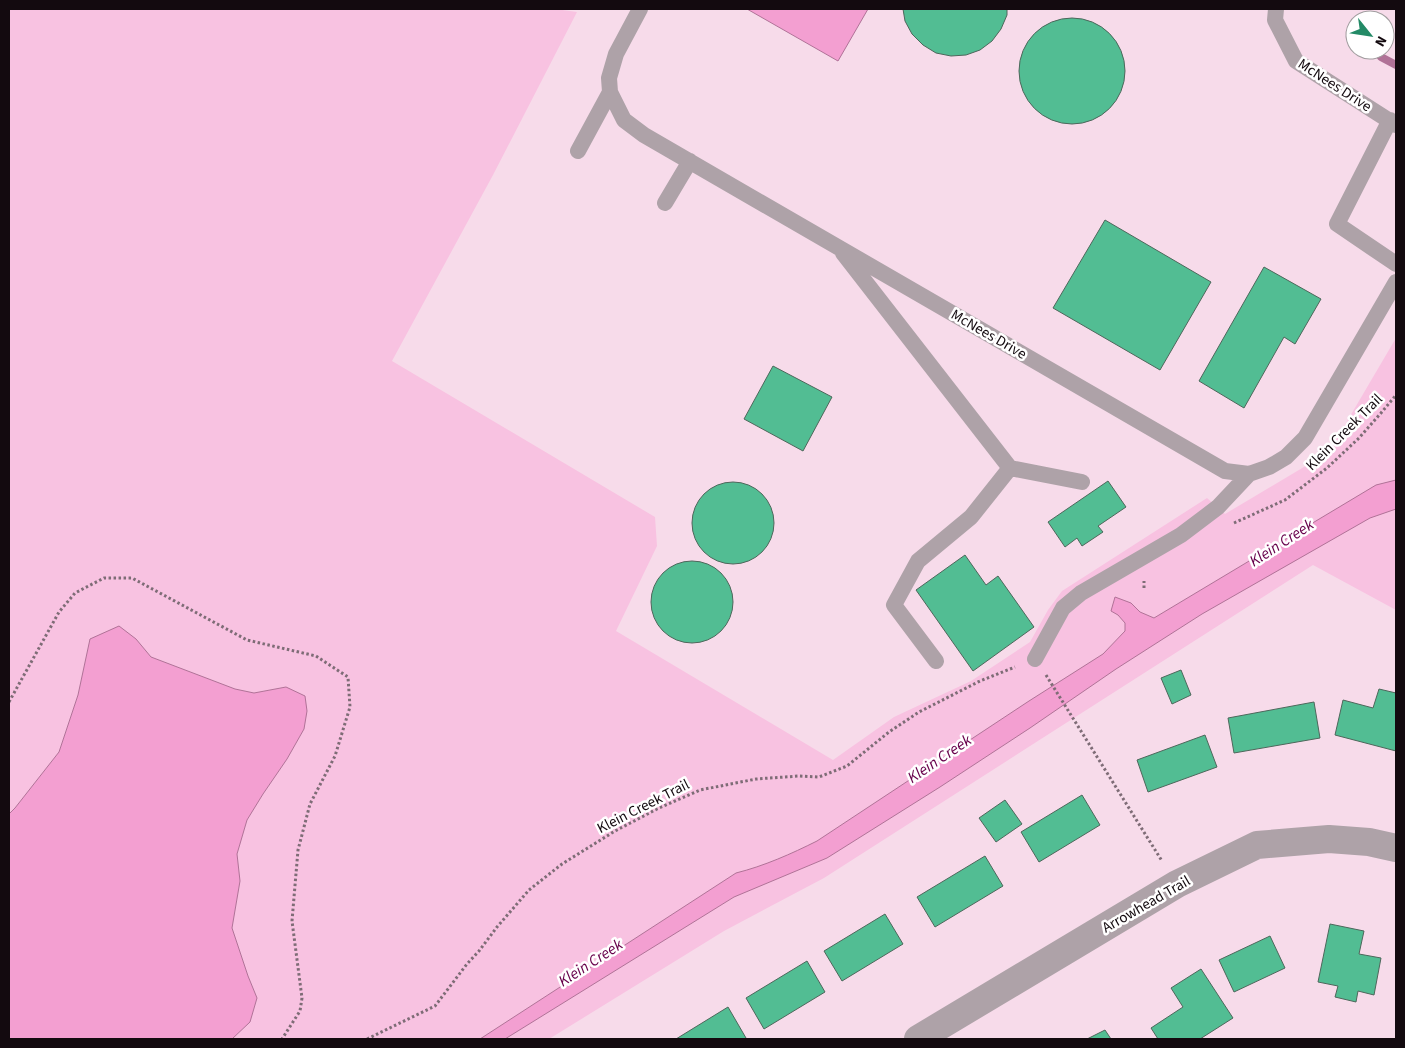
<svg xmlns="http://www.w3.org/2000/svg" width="1405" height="1048" font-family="'Source Sans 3',sans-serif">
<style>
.green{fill:#f8c2e1}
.water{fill:#f39fd1;stroke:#b07297}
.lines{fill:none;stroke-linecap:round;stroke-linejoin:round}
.stream{stroke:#b07297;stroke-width:8}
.building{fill:#52bd93;stroke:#4d675b}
.path{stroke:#7e6c76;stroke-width:3;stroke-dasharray:2.5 2.5;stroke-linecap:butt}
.service{stroke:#aea2a8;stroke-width:16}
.minor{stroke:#aea2a8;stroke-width:28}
.labels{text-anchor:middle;stroke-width:5;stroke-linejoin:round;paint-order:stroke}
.street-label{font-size:15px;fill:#130a0f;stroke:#fff}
.water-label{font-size:16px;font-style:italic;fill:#67004b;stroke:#fff}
</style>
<rect width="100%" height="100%" fill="#f7dbea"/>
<path class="green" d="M 9,9 L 555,9 L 577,12 L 493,175 L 392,361 L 655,517 L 657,546 L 616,631 L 833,760 L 894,717 L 971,681 L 1030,642 L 1048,610 L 1062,591 L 1207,498 L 1225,514 L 1329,452 L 1396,338 L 1396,610 L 1313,565 L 824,878 L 724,931 L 549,1039 L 505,1039 L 734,897 L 827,858 L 940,787 L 1030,728 L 1116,669 L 1202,614 L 1266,577 L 1306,527 L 1154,618 L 1140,612 L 1131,603 L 1118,615 L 1125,623 L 1125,631 L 1103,654 L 1029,701 L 817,841 C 791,854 764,866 736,873 L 480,1039 L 232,1039 L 250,1022 L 257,998 L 248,976 L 232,928 L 240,881 L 237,854 L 247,820 L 263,794 L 287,759 L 304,729 L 286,687 L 254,693 L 235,689 L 151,657 L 136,639 L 90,639 L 78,695 L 59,752 L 15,808 L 9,814 Z"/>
<path class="water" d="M 747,9 L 868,9 L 838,61 Z
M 1396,480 L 1396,509 L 1370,518 L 1202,614 L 1116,669 L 1030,728 L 940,787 L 827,858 L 734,897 L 505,1039 L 480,1039 L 736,873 C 764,866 791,854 817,841 L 1029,701 L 1103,654 L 1125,631 L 1125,623 L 1118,615 L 1111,611 L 1115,597 L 1131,603 L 1140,612 L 1154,618 L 1376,485 Z
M 119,626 L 136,639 L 151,657 L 235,689 L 254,693 L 286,687 L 305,696 L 307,711 L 304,729 L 287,759 L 263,794 L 247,820 L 237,854 L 240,881 L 232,928 L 248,976 L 257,998 L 250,1022 L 232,1039 L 9,1039 L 9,814 L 15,808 L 59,752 L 78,695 L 90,639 Z"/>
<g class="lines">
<path class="stream" d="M 1381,57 L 1396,65"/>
</g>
<path class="building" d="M 903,9 L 1007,9 L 1007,15 L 1001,29 L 992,41 L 980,50 L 966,55 L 951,56 L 936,53 L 923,45 L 912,34 L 905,21 Z
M1019 71a53 53 0 1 1 106 0a53 53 0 1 1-106 0Z
M 1105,220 L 1211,282 L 1160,370 L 1053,308 Z
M 1264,267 L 1321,299 L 1295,344 L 1284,337 L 1244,408 L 1199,381 Z
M 773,366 L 832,397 L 803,451 L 744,419 Z
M 1108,481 L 1126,507 L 1098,526 L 1103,532 L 1082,546 L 1077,538 L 1065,547 L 1048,522 Z
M692 523a41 41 0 1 1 82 0a41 41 0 1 1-82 0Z
M 965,555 L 986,585 L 998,576 L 1034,627 L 973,671 L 916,590 Z
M651 602a41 41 0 1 1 82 0a41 41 0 1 1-82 0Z
M 1181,670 L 1191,695 L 1172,704 L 1161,678 Z
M 1379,689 L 1396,693 L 1396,751 L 1335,735 L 1343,700 L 1373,708 Z
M 1314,702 L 1320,738 L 1234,753 L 1228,718 Z
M 1205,735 L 1217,767 L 1148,792 L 1137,760 Z
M 1082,795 L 1100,825 L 1039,862 L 1021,832 Z
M 1005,800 L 1022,824 L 996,842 L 979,818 Z
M 985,856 L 1003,886 L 935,927 L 917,897 Z
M 885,914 L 903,944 L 842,981 L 824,951 Z
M 1330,924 L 1364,931 L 1359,954 L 1381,958 L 1374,995 L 1358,991 L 1356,1002 L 1335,997 L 1338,986 L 1318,982 Z
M 1270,936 L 1285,968 L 1234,992 L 1219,960 Z
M 807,961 L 825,992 L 764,1029 L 746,998 Z
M 1201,969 L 1233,1018 L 1200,1039 L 1158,1039 L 1151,1028 L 1183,1007 L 1171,988 Z
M 728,1007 L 746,1038 L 744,1039 L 676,1039 Z
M 1105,1030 L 1111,1039 L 1087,1039 Z"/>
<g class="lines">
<path class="path" d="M 1234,523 L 1285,500 L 1327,468 L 1359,438 L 1381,413 L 1396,395
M 1144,588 L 1144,581
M 1046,675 L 1162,861
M 9,702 L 59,612 L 75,593 L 104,578 L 132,578 L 247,640 L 316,656 L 348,677 L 350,707 L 335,756 L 310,804 L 298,850 L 292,921 L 302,998 L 300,1011 L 282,1039
M 367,1039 L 435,1006 L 467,964 L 479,951 L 497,927 L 529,890 L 562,864 L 615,831 L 657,809 L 700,790 L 756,779 L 799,776 L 819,777 L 847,766 L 889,732 L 919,712 L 980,681 L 1015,667"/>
<path class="service" d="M 640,9 L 616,54 L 609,78 L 610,92 L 624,120 L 644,135 L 1225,471 L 1249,474 L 1269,467 L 1286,457 L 1305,438 L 1396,282
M 1276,9 L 1275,20 L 1296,61 L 1396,125
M 1390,120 L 1337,224 L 1396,264
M 578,151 L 610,92
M 665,203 L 690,161
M 843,253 L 1010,468
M 1035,659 L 1063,608 L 1081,593 L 1181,535 L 1218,507 L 1249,474
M 936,661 L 894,605 L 918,561 L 971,517 L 1010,468 L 1082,482"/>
<path class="minor" d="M 918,1039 L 1177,884 L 1257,845 L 1329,839 L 1369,842 L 1396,848"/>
</g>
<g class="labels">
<g class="street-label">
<text transform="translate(1335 85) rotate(33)" y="5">McNees Drive</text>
<text transform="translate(989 334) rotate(30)" y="5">McNees Drive</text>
<text transform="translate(1344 432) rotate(-45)" y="5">Klein Creek Trail</text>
<text transform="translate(643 806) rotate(-27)" y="5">Klein Creek Trail</text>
<text transform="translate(1146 904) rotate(-30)" y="5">Arrowhead Trail</text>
</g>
<g class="water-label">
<text transform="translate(1281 542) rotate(-33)" y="6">Klein Creek</text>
<text transform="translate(939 758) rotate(-34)" y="6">Klein Creek</text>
<text transform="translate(590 962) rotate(-33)" y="6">Klein Creek</text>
</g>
</g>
<rect width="1405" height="1048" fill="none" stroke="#130a0f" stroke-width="20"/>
<g transform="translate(1370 35) rotate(120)"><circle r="24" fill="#ffffff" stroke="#a19d9f"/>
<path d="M0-4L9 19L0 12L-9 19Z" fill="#238a66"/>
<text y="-8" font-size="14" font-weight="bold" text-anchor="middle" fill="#130a0f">N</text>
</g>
</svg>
